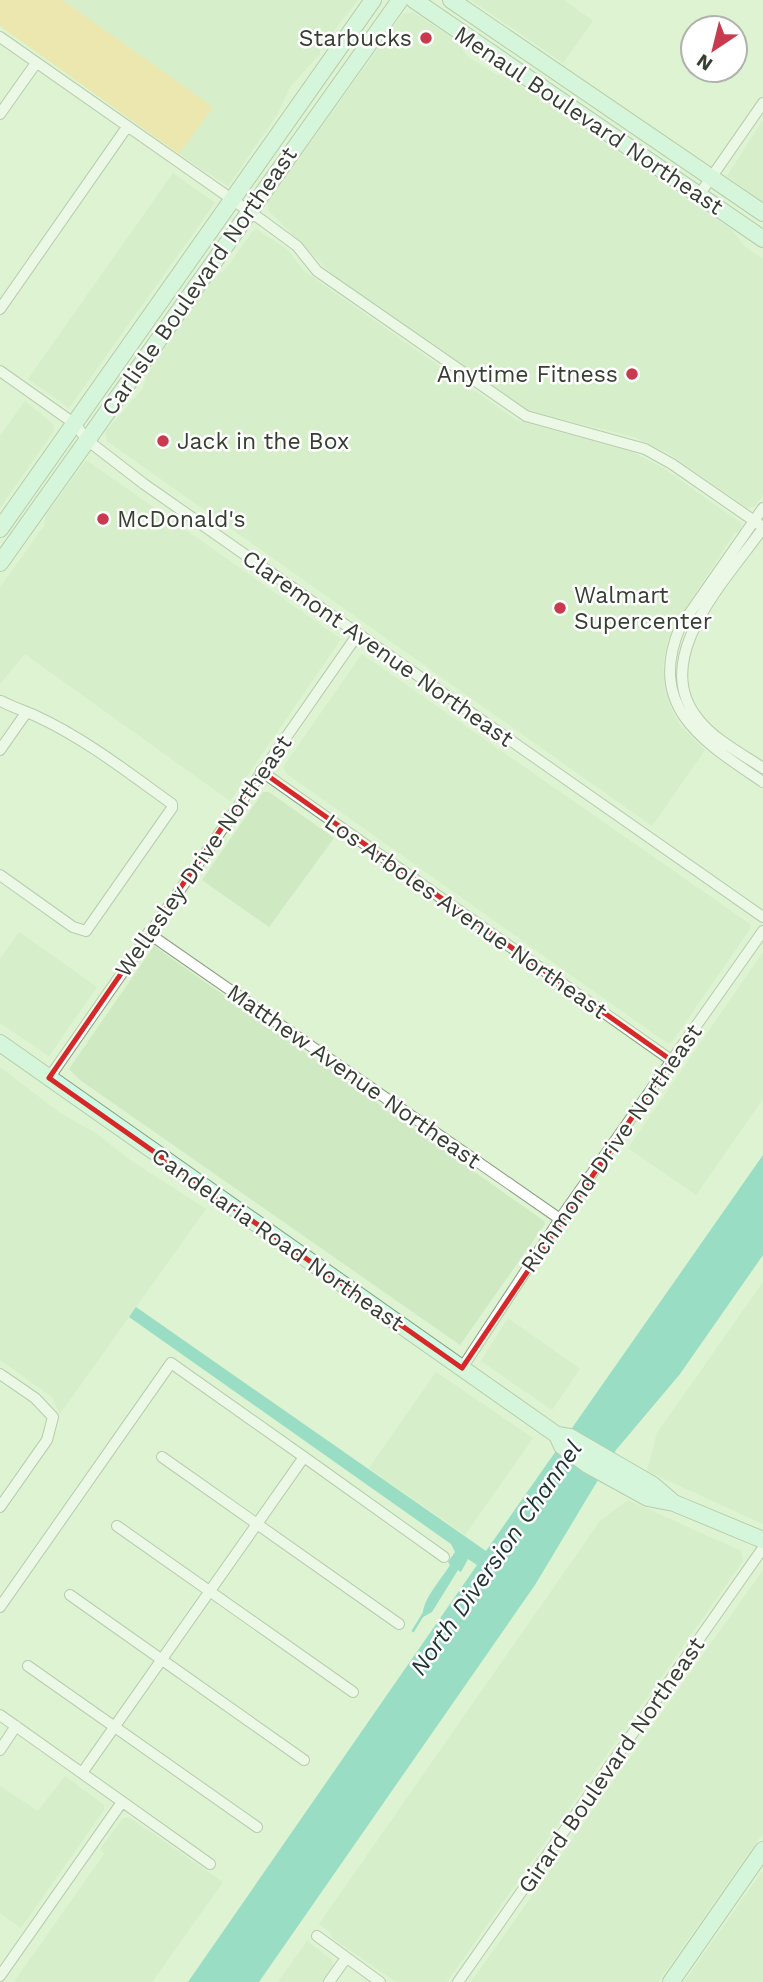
<svg xmlns="http://www.w3.org/2000/svg" width="763" height="1982" font-family="'Work Sans',sans-serif">
<style>
.built{fill:#cfe9c2}
.green{fill:#fcd986}
.water{fill:#48c4b3}
.lines{fill:none;stroke-linecap:round;stroke-linejoin:round}
.stream{stroke:#48c4b3;stroke-width:2.5}
.street-casing{stroke:#8a9f80;stroke-width:12}
.secondary-casing{stroke:#8a9f80;stroke-width:18}
.street{stroke:#fff;stroke-width:10}
.secondary{stroke:#cffbe6;stroke-width:16}
.marked{fill:none;stroke:#d62828;stroke-width:5;stroke-linejoin:round}
.poi-dot{fill:#ca3a4e;stroke:#fff;stroke-width:2.5}
.labels{text-anchor:middle;stroke-width:5;stroke-linejoin:round;paint-order:stroke}
.poi-label{font-size:23px;fill:#363f32;stroke:#fff;text-anchor:start}
.street-label{font-size:23px;fill:#363f32;stroke:#fff}
.water-label{font-size:24px;font-style:italic;fill:#1e3430;stroke:#fff}
</style>
<rect width="100%" height="100%" fill="#ddf3d2"/>
<path class="built" d="M 63,0 L 358,0 L 320,48 L 320,54 L 290,87 L 277,115 L 228,186 L 179,154 L 213,107 Z
M 471,0 L 564,0 L 593,21 L 563,63 Z
M 413,12 L 455,40 L 467,56 L 494,73 L 512,80 L 732,230 L 744,246 L 763,259 L 763,495 L 755,506 L 747,508 L 670,454 L 634,437 L 528,411 L 336,278 L 269,211 L 268,201 L 403,14 Z
M 763,120 L 763,203 L 727,176 Z
M 173,173 L 215,203 L 69,408 L 28,379 Z
M 258,230 L 288,250 L 304,271 L 516,420 L 633,452 L 663,468 L 741,523 L 741,531 L 739,534 L 735,532 L 675,625 L 667,643 L 663,666 L 669,703 L 679,724 L 705,750 L 652,826 L 107,441 L 105,432 L 143,388 L 149,370 L 211,281 L 227,267 L 253,231 Z
M 25,401 L 54,425 L 54,431 L 0,508 L 0,436 Z
M 86,460 L 341,639 L 230,801 L 25,654 L 0,684 L 0,587 L 44,526 L 46,515 Z
M 362,654 L 750,924 L 750,929 L 672,1042 L 667,1043 L 287,774 L 283,767 Z
M 263,792 L 269,792 L 334,838 L 269,927 L 202,880 Z
M 19,932 L 97,987 L 49,1056 L 0,1023 L 0,959 Z
M 154,946 L 544,1221 L 545,1224 L 460,1345 L 80,1080 L 69,1069 Z
M 763,952 L 763,1099 L 696,1195 L 628,1148 Z
M 0,1067 L 60,1113 L 97,1134 L 130,1160 L 206,1209 L 60,1414 L 52,1397 L 0,1360 Z
M 763,1282 L 763,1524 L 647,1471 L 657,1433 Z
M 508,1318 L 580,1369 L 552,1410 L 481,1361 Z
M 436,1372 L 533,1438 L 465,1535 L 369,1468 Z
M 628,1500 L 741,1551 L 743,1561 L 447,1982 L 396,1982 L 332,1938 L 331,1933 L 319,1924 L 600,1521 Z
M 763,1570 L 763,1833 L 658,1982 L 471,1982 Z
M 65,1776 L 104,1805 L 104,1810 L 21,1928 L 0,1913 L 0,1786 L 38,1811 Z
M 123,1818 L 130,1818 L 223,1882 L 152,1982 L 14,1982 L 104,1854 L 100,1849 Z
M 763,1870 L 763,1982 L 684,1982 Z
M 307,1941 L 331,1959 L 334,1967 L 326,1982 L 278,1982 Z"/>
<path class="green" d="M 0,0 L 63,0 L 213,107 L 179,154 L 0,26 Z"/>
<path class="water" d="M 763,1155 L 763,1255 L 680,1374 L 616,1450 L 535,1585 L 259,1982 L 188,1982 L 477,1565 L 468,1559 L 461,1572 L 458,1570 L 432,1612 L 423,1617 C 421,1600 442,1579 450,1565 L 448,1562 L 455,1552 L 451,1544 L 129,1317 L 136,1307 L 486,1551 Z"/>
<g class="lines">
<path class="stream" d="M 413,1631 L 424,1613"/>
<g class="street-casing">
<path id="street" d="M 0,37 L 263,221 L 297,246 L 317,271 L 526,416 L 645,449 L 672,464 L 763,527
M 0,114 L 36,63
M 699,195 L 763,103
M 0,309 L 127,127
M 0,371 L 75,424 L 87,440 L 144,484 L 763,917
M 763,508 L 680,627 C 646,708 704,742 763,782
M 763,528 C 728,578 647,659 699,720 C 715,740 742,754 763,768
M 0,750 L 26,713
M 261,771 L 671,1060
M 0,875 L 73,927 L 86,931 L 172,808 L 172,804 C 129,773 84,738 36,716 C 25,711 12,707 1,701
M 148,933 L 560,1219
M 49,1078 L 358,634
M 462,1368 L 560,1219 L 763,931
M 0,1374 L 35,1398 L 53,1417 L 47,1440 L 0,1507
M 162,1457 L 399,1624
M 304,1457 L 444,1557
M 117,1526 L 353,1692
M 70,1595 L 304,1760
M 0,1607 L 171,1363 L 304,1457 L 82,1773
M 28,1666 L 257,1827
M 0,1715 L 210,1864
M 0,1750 L 16,1726
M 317,1936 L 380,1982
M 0,1976 L 122,1802
M 329,1982 L 346,1958
M 458,1982 L 763,1548"/>
</g>
<g class="secondary-casing">
<path id="secondary" d="M 414,0 L 763,239
M 451,0 L 763,213
M 0,529 L 373,0
M 0,563 L 400,0
M 0,1043 L 557,1435 L 570,1437 L 653,1485 L 674,1503
M 557,1435 L 562,1446 L 588,1465 L 648,1498 L 674,1503 L 763,1540
M 671,1982 L 763,1850"/>
</g>
<use href="#street" class="street"/>
<use href="#secondary" class="secondary"/>
</g>
<path d="M0 0H763V1982H0ZM 261,771 L 671,1060 L 462,1368 L 49,1078 Z" fill="#ddf3d2" fill-opacity=".55" fill-rule="evenodd"/>
<path class="marked" d="M 261,771 L 671,1060 L 462,1368 L 49,1078 Z"/>
<g class="poi-dot">
<circle cx="426" cy="38" r="7"/>
<circle cx="632" cy="374" r="7"/>
<circle cx="163" cy="441" r="7"/>
<circle cx="103" cy="519" r="7"/>
<circle cx="560" cy="608" r="7"/>
</g>
<g class="labels">
<g class="poi-label">
<text x="412" y="46" text-anchor="end">Starbucks</text>
<text x="618" y="382" text-anchor="end">Anytime Fitness</text>
<text x="177" y="449">Jack in the Box</text>
<text x="117" y="527">McDonald's</text>
<text x="574" y="603">Walmart<tspan x="574" dy="26">Supercenter</tspan></text>
</g>
<g class="street-label">
<text transform="translate(589 120) rotate(34)" y="8">Menaul Boulevard Northeast</text>
<text transform="translate(199 281) rotate(-55)" y="8">Carlisle Boulevard Northeast</text>
<text transform="translate(378 648) rotate(35)" y="8">Claremont Avenue Northeast</text>
<text transform="translate(203 856) rotate(-55)" y="8">Wellesley Drive Northeast</text>
<text transform="translate(466 916) rotate(35)" y="8">Los Arboles Avenue Northeast</text>
<text transform="translate(354 1076) rotate(35)" y="8">Matthew Avenue Northeast</text>
<text transform="translate(611 1148) rotate(-55)" y="8">Richmond Drive Northeast</text>
<text transform="translate(278 1239) rotate(35)" y="8">Candelaria Road Northeast</text>
<text transform="translate(611 1765) rotate(-55)" y="8">Girard Boulevard Northeast</text>
</g>
<g class="water-label">
<text transform="translate(496 1558) rotate(-55)" y="8">North Diversion Channel</text>
</g>
</g>
<g transform="translate(714 49) rotate(215)"><circle r="33" fill="#ffffff" stroke="#afb2ad" stroke-width="2"/>
<path d="M0-5L12 26L0 18L-12 26Z" fill="#ca3a4e"/>
<text y="-10" font-size="19" font-weight="bold" text-anchor="middle" fill="#363f32">N</text>
</g>
</svg>
